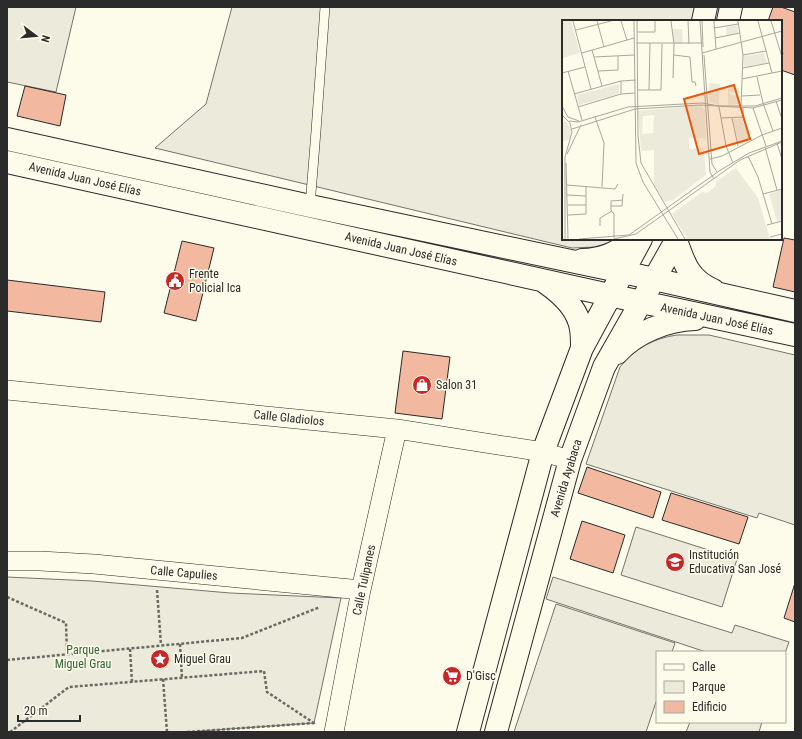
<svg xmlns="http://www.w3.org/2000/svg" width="802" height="739" font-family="'Roboto Condensed',sans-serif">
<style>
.green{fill:#ecebdb;stroke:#74746e}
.building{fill:#f2b8a0;stroke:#2b2b2b}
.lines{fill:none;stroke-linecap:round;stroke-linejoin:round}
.service-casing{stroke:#2b2b2b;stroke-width:10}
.minor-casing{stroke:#2b2b2b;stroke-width:20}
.tertiary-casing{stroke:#2b2b2b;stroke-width:24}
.path{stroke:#6a6964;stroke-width:2.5;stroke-dasharray:3 2;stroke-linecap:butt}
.service{stroke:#fdfbea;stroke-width:9}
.minor{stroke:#fdfbea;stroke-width:19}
.tertiary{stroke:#fdfbea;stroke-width:22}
.labels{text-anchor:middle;stroke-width:3;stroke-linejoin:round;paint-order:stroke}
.street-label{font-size:12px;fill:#2b2b2b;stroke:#fdfbea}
.poi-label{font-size:12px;fill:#2b2b2b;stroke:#fdfbea;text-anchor:start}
.park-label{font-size:12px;fill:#34623c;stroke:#fdfbea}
.inset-road{fill:none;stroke:#a9a89e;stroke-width:1}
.view{fill:#e8590c;fill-opacity:0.15;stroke:#e8590c;stroke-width:2}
.inset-edge{fill:none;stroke:#2b2b2b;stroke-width:2}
</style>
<rect width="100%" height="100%" fill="#fdfbea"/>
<path class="green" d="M 7,7 L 76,7 L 56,92 L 7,82 Z
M 232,7 L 696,7 L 692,21 L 563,21 L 563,239 L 618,239 L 616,241 L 594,247 L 572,248 L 155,148 L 206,104 Z
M 677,335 L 709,335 L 795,355 L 795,525 L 759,513 L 757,518 L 586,464 L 620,367 C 634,349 654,338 677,335 Z
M 636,527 L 737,559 L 722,607 L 621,575 Z
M 7,577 L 92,581 L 230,593 L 341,598 L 314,723 L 187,732 L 7,732 Z
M 553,577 L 732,633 L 735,625 L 789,642 L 785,653 L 785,652 L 706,652 L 546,599 Z
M 556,604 L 675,643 L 672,652 L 657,652 L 657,699 L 646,732 L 514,732 Z
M 690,722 L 762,722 L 759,732 L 686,732 Z"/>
<path class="building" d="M 773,7 L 781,7 L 795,12 L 795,75 L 781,70 L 781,58 L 783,53 L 781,52 L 781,21 L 768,21 Z
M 25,86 L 66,95 L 60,126 L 17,116 Z
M 784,238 L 795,240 L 795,292 L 773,287 Z
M 182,241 L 214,248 L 196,321 L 164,313 Z
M 7,280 L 105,292 L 101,322 L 7,311 Z
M 403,351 L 450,357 L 442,419 L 395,413 Z
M 587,467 L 661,492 L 653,518 L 578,493 Z
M 671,493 L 748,517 L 739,544 L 662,520 Z
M 582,521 L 625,535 L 613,573 L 570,559 Z
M 795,583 L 795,622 L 784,618 Z"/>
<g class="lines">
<g class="service-casing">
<path id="service" d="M 310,206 L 316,131 L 325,7"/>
</g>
<g class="minor-casing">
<path id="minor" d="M 7,390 L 397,429 L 543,452 L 570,460
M 7,561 L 40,561 L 94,564 L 361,590
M 334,732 L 361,590 L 397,429"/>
</g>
<g class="tertiary-casing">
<path id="tertiary" d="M 703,21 L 706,7
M 728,21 L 731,7
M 7,139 L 310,206 L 623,272 L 795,311
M 7,162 L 623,298 L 795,335
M 676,240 C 684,263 689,280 713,290
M 582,260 C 600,260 620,253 632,239
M 546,283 C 562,294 578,309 581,329 C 582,335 582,342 582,348
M 617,353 C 636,332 667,320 695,319
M 468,732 L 543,452 L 582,348 L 641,239
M 496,732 L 570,460 L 604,367 L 677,239"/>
</g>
<path class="path" d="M 157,590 L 161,645
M 7,597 L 66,623 L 67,655
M 180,644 L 182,678
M 130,649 L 132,682
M 7,660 L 242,638 L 320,607
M 163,679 L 167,732
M 10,732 L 69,687 L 264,671 L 267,692 L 314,723
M 187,732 L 314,723 L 315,721"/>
<use href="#service" class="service"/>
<use href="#minor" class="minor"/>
<use href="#tertiary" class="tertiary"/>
</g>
<defs>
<g id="civic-disc" transform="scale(1)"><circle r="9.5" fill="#c62828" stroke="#fdfbea"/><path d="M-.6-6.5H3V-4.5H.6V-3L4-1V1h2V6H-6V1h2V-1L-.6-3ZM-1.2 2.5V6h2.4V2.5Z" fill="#fff"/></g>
<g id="shop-disc" transform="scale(1)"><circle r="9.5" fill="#c62828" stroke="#fdfbea"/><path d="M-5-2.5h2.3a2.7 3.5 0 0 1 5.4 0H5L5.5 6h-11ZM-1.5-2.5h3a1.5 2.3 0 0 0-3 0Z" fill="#fff"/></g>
<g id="school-disc" transform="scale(1)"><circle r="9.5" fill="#c62828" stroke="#fdfbea"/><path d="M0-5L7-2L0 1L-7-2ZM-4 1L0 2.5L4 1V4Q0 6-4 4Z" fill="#fff"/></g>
<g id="sight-disc" transform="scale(1)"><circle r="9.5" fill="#c62828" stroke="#fdfbea"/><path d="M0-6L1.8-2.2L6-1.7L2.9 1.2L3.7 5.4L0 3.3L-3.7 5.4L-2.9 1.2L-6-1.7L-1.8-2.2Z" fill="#fff"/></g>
<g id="supermarket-disc" transform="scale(1)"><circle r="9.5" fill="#c62828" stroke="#fdfbea"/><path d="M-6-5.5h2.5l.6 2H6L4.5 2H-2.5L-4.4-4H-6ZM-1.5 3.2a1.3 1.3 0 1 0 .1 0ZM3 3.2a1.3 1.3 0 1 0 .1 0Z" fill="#fff"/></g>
</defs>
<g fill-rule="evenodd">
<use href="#civic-disc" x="175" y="281"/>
<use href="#shop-disc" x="422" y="385"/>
<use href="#school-disc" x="675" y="562"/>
<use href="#sight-disc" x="160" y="659"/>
<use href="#supermarket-disc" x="452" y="676"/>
</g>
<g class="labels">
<g class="street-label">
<text transform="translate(85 179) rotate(13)" y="4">Avenida Juan José Elías</text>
<text transform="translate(401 249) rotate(13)" y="4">Avenida Juan José Elías</text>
<text transform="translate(717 319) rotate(12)" y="4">Avenida Juan José Elías</text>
<text transform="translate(289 418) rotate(6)" y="4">Calle Gladiolos</text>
<text transform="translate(566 478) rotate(-73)" y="4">Avenida Ayabaca</text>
<text transform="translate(184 573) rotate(5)" y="4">Calle Capulies</text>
<text transform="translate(364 580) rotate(-78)" y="4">Calle Tulipanes</text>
</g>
<g class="poi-label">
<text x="189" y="278">Frente<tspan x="189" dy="14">Policial Ica</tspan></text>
<text x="436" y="389">Salon 31</text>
<text x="689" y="559">Institución<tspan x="689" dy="14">Educativa San José</tspan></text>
<text x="174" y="663">Miguel Grau</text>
<text x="466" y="680">D'Gisc</text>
</g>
<g class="park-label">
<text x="83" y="654">Parque<tspan x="83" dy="14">Miguel Grau</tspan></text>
</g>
</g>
<g transform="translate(562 20)">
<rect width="220" height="220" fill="#fdfbea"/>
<path d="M 0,1 L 9,1 L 18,33 L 0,38 ZM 175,5 L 176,13 L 165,15 L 164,7 ZM 110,9 L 120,9 L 121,24 L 112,24 ZM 202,33 L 205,43 L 182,47 L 182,36 ZM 147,63 L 158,64 L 157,85 L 147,82 ZM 57,64 L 57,74 L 17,85 L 15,75 ZM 166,68 L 177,68 L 177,73 L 168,72 L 168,75 L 178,76 L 177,84 L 166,85 ZM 139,85 L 143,90 L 144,120 L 140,118 L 127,118 L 127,129 L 142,128 L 144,155 L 111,180 L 102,182 L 92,165 L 92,130 L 79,131 L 76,91 ZM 92,95 L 91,113 L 80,114 L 81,96 ZM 180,98 L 188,120 L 177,125 L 171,99 ZM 2,99 L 9,109 L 8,119 L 0,122 ZM 174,148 L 196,178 L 208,219 L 125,219 L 110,194 L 140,172 L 145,173 L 153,167 L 154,162 ZM 220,170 L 220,200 L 215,201 L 207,174 Z" fill="#ecebdb" fill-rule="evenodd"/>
<path class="inset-road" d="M 11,1 L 29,69M 35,1 L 42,27M 59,1 L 65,20M 72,1 L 74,143 L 81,162 L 116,219M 75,1 L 76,116 L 79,143 L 123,219M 109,1 L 112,24 L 111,58M 126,1 L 127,24M 138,1 L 148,152 L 152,159M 140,1 L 141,27M 152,1 L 154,29M 176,1 L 181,35 L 179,86M 196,1 L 210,53M 209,1 L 220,37M 152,8 L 176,4M 14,10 L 49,1M 75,12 L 93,12 L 93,1M 153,18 L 178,13M 74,23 L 140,23M 30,30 L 40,66M 20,33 L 72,18M 140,33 L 220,11M 112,35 L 128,37 L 130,62 L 133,62 L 134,66M 142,35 L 150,144 L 155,152M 181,35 L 204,31M 32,37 L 72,35M 181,48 L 207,43M 6,51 L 20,100M 36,51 L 56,50 L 56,36M 0,53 L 23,47M 195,57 L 201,83 L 211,111M 180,59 L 220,51M 59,61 L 59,74M 75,70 L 99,70 L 100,24M 87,70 L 88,23M 12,74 L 59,61 L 74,60M 180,76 L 198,75M 214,81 L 220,99M 0,86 L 6,97 L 17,101M 16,87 L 59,74 L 73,73M 157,87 L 164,126 L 171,143M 181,87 L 181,97 L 189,120M 191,88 L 204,126M 0,95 L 8,103 L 10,112 L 3,137 L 3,219M 33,97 L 42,123 L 40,167M 159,98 L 181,97M 170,98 L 176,126M 7,101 L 16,102 L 66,87 L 140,83 L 157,86 L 193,86 L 220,78M 10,109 L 73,89 L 138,85 L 191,88 L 220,80M 215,123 L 220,139M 203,127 L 215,170M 5,134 L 19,105M 186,136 L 196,157 L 210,204M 148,139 L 160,136 L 200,115 L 220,108M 4,143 L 6,219M 5,165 L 53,169 L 56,164M 201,174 L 220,169M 5,175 L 24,176M 6,185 L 24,185M 49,186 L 60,186 L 61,174M 6,195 L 24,194 L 24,166M 205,205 L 220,201M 38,206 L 38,198 L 50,191M 208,217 L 220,214M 52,218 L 52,194 L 49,190 L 49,181 L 61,180M 17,219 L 67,215 L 157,151 L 187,133 L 220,121M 52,219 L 74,214 L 178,140 L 220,122"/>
<path class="view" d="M 172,65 L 188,119 L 137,134 L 122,79 Z"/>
<rect width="220" height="220" class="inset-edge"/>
</g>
<rect width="802" height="739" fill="none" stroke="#2b2b2b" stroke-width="16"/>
<rect x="656" y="651" width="130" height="72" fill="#fdfbea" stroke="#a9a89e"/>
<rect x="664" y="664" width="20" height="6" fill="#fdfbea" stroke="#a9a89e"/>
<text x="692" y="671" font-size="12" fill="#2b2b2b">Calle</text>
<rect x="664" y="681" width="20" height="12" fill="#ecebdb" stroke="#a9a89e"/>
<text x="692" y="691" font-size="12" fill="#2b2b2b">Parque</text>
<rect x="664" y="701" width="20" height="12" fill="#f2b8a0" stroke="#a9a89e"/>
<text x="692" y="711" font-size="12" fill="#2b2b2b">Edificio</text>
<g transform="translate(36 36) rotate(106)" stroke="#fdfbea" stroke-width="3" paint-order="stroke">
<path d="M0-3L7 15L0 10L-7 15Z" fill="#2b2b2b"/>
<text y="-6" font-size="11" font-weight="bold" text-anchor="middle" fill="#2b2b2b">N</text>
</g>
<path d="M18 715v6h62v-6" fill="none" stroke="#2b2b2b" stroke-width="2"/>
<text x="24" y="715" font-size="12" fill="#2b2b2b" stroke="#fdfbea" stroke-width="3" paint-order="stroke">20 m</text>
</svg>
